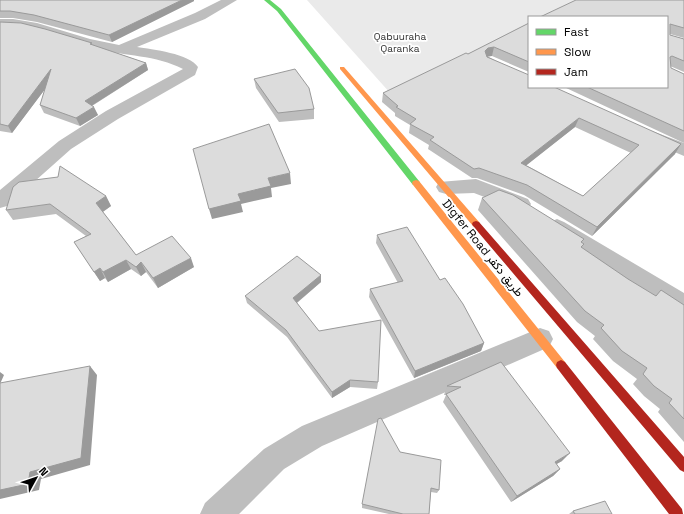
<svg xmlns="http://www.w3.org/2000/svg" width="684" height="514" font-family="'Space Grotesk',Vazirmatn,sans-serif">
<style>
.green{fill:#eaeaea}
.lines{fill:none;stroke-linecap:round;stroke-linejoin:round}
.street{fill:#bebebe;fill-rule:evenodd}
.fast{fill:#63d668;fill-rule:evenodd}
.slow{fill:#ff974d;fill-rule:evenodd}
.jam{fill:#b3261e;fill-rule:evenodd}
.wall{fill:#bdbdbd;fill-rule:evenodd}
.shaded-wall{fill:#9a9a9a}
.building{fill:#dcdcdc;stroke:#9a9a9a;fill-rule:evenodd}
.labels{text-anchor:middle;stroke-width:3.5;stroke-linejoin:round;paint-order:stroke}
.far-park-label{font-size:10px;fill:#2f2f2f;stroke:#fff}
.street-label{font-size:12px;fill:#000;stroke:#fff}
</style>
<rect width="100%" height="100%" fill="#fff"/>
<path class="green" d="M 307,0 L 581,0 L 546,17 L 529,17 L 529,26 L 391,94 Z"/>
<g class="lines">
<path class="street" d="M 221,0 L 237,0 L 205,19 L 137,47 C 152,49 190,54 198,67 L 195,75 L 118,119 L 71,149 L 7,206 L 0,208 L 0,190 L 59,141 L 106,111 L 183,69 C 156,55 125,56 96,49 C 63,41 34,26 0,27 L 0,19 L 13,19 L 37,23 L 90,39 L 119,45 L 195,13 Z
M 652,131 L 684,143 L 684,156 L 646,140 L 643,136 L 646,132 Z
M 476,179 L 528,199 L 531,204 L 528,209 L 521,211 L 474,193 L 446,194 L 439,192 L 436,187 L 439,182 Z
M 557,219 L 564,222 L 684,293 L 684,315 L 676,312 L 550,232 L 547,227 L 550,222 Z
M 540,328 L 549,331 L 553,339 L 549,347 L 322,446 L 284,469 L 239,514 L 200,514 L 205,503 L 264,449 L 302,426 Z"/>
<path class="fast" d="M 264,0 L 270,0 L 281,9 L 419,181 L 420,183 L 419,185 L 413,185 L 277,11 Z"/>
<path class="slow" d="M 340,67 L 344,67 L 479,222 L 480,224 L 479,226 L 473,226 L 340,69 Z
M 416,180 L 419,181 L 565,362 L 566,365 L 565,368 L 561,370 L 557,368 L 413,185 L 412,183 L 413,181 Z"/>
<path class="jam" d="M 476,221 L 479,222 L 684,457 L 684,472 L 680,470 L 473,226 L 472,224 L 473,222 Z
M 561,360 L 565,362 L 682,509 L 683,514 L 669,514 L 557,368 L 556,365 L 557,362 Z"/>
</g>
<path class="wall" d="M 0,0 L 194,1 L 112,42 L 37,22 L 13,18 L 0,18 Z
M 684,0 L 684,38 L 670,34 L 670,35 L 684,39 L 684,72 L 670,66 L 671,68 L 684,74 L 684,143 L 564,87 L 667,87 L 667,17 Z
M 0,22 L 93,45 L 146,63 L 148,70 L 92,106 L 98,115 L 80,126 L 44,113 L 40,105 L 45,89 L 12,133 L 0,131 Z
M 529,23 L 529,72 L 492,56 L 487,56 L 675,154 L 592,236 L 524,195 L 477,178 L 472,178 L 428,149 L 429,145 L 409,133 L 410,125 L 395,116 L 395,113 L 382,102 L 383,93 L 468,54 ZM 575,127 L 631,153 L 583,196 L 526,165 Z
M 254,79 L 314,109 L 314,119 L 279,122 L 256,88 Z
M 106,196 L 111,206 L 103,212 L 136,255 L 194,267 L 158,288 L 146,272 L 141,276 L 131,269 L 108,282 L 105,278 L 100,281 L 74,242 L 86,236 L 56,214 L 13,220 L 6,210 Z
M 482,198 L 582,242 L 584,244 L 582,247 L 628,279 L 656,296 L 684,305 L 684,442 L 658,412 L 660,409 L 644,396 L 633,384 L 637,379 L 613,361 L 593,339 L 595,336 L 577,322 L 478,210 Z
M 377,235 L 440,280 L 484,343 L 481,351 L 414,378 L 369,297 L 370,289 L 398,283 L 376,243 Z
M 321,275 L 321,282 L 297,303 L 319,331 L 378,382 L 377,389 L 350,387 L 332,398 L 287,337 L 247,303 L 245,296 Z
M 501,362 L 562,461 L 556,464 L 560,469 L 553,476 L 511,502 L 443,402 L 446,395 L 444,395 L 447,386 Z
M 400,452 L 439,490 L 437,493 L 431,492 L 429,514 L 389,514 L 362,508 L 362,504 Z
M 573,511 L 612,514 L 569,514 Z"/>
<path class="shaded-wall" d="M 182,0 L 194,0 L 194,1 L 112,42 L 109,35 Z
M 494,47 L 492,56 L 486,57 L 485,51 L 488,48 Z
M 146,63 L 148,70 L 88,108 L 85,101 Z
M 51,69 L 55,76 L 12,133 L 8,126 Z
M 94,107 L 98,115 L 80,126 L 76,118 Z
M 579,118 L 575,127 L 518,172 L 521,163 Z
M 681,144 L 675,154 L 592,236 L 597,227 Z
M 290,173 L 291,184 L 271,188 L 272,197 L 241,204 L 243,212 L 212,219 L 209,209 L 268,178 Z
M 106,196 L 111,206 L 101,213 L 96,203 Z
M 191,258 L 194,267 L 158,288 L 153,278 Z
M 126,260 L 131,269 L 108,282 L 103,272 Z
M 141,262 L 146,272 L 141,276 L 136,267 Z
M 100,268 L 105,278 L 100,281 L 94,272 Z
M 321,275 L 321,282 L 294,305 L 293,298 Z
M 484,343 L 481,351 L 414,378 L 415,371 Z
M 90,366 L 97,375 L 90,465 L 41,479 L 39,490 L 0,499 L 0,490 L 30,472 Z
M 0,372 L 4,375 L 0,384 Z
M 350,380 L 350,387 L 332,398 L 332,392 Z
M 570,453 L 562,461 L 548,469 L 555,462 Z
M 560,469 L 553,476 L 511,502 L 517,496 Z"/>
<path class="building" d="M 0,0 L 182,0 L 109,35 L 34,15 L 10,11 L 0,11 Z
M 576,0 L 684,0 L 684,28 L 670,24 L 670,35 L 684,39 L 684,61 L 672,56 L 670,57 L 671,68 L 684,74 L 684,131 L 587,87 L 667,87 L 667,17 L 540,17 Z
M 0,22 L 21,23 L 45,29 L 92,43 L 90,44 L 146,63 L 85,101 L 94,107 L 76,118 L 40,105 L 51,69 L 8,126 L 0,124 Z
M 529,23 L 529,62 L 494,47 L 488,48 L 485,51 L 487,57 L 529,75 L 529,87 L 554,87 L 681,144 L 597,227 L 527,185 L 479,168 L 474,169 L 430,140 L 434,137 L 410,124 L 416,119 L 396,107 L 398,106 L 383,93 L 466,53 L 468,54 ZM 579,118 L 639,145 L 583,196 L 521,163 Z
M 295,69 L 309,88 L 314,109 L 278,113 L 254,79 Z
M 269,124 L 290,173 L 268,178 L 271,186 L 238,194 L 241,201 L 209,209 L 193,149 Z
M 60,166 L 106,196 L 96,203 L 136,255 L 172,236 L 191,258 L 153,278 L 141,262 L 136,267 L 126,260 L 103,272 L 100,268 L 94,272 L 74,242 L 91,234 L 50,204 L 6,210 L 13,187 L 19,182 L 58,177 Z
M 499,190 L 513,195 L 584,239 L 581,242 L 584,244 L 581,247 L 628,279 L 656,296 L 661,290 L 684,305 L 684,419 L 669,403 L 672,399 L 654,386 L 643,374 L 647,368 L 622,351 L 601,328 L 604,325 L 585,311 L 482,198 Z
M 407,227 L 440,280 L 445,278 L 463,304 L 484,343 L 415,371 L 370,289 L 403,281 L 377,235 Z
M 297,256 L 321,275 L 293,298 L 319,331 L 381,320 L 378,382 L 350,380 L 332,392 L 286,330 L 245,296 Z
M 501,362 L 570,453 L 555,462 L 560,469 L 517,496 L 446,394 L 461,387 L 447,386 Z
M 90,366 L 81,458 L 30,472 L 28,484 L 0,490 L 0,383 Z
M 381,418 L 400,452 L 441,460 L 439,490 L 431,488 L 429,514 L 403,514 L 362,504 L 378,419 Z
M 605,501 L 612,514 L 575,514 L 573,511 Z"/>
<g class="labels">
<g class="far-park-label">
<text x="400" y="40">Qabuuraha<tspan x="400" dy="12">Qaranka</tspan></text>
</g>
<g class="street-label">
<text transform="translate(483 248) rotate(51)" y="4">Digfer Road طريق دكفر</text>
</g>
</g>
<rect x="528" y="16" width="140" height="72" fill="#ffffff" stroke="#999999"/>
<rect x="536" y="29" width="20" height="6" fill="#63d668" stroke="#999999"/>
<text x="564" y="36" font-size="12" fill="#000000">Fast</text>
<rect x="536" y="49" width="20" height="6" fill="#ff974d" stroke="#999999"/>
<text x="564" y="56" font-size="12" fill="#000000">Slow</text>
<rect x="536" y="69" width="20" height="6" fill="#b3261e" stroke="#999999"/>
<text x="564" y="76" font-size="12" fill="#000000">Jam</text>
<g transform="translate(36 478) rotate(50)" stroke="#ffffff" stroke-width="3" paint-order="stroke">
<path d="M0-3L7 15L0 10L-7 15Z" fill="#000000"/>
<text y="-6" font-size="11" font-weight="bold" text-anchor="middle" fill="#000000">N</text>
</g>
</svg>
